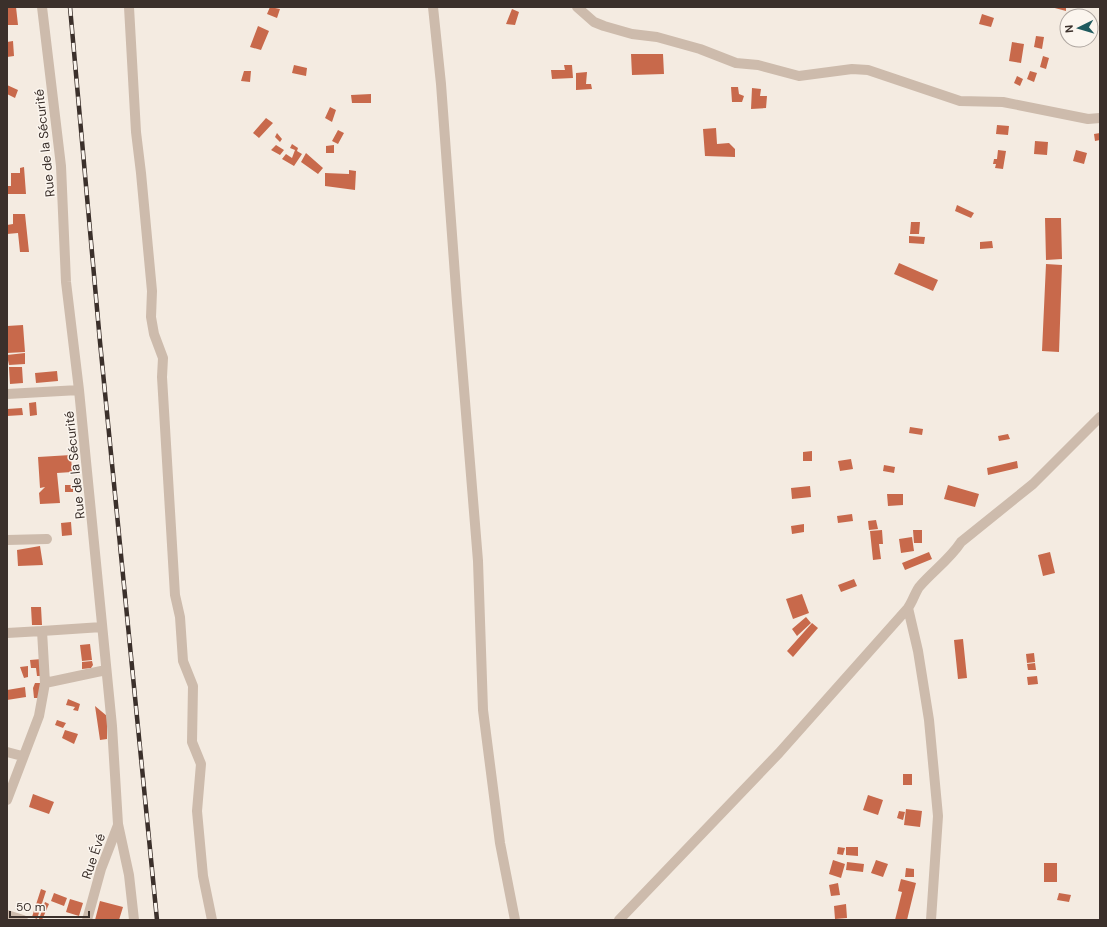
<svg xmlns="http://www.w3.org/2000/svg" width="1107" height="927" font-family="'DM Sans',sans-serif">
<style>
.building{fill:#c8694b}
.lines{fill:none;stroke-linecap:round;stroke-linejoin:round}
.minor{stroke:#cdbbac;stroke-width:10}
.rail-casing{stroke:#3b302b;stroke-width:4.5}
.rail{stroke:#fbf5ee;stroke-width:3;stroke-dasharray:9;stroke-linecap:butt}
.labels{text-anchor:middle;stroke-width:3;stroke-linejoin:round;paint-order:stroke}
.street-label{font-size:13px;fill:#3b302b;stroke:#fbf5ee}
</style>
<rect width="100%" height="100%" fill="#f4ebe1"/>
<path class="building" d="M 7,7 L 16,7 L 18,25 L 7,25 Z
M 270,7 L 280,9 L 277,18 L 267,14 Z
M 1051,7 L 1066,7 L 1066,11 Z
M 512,9 L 519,12 L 515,25 L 506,24 Z
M 982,14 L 994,18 L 991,27 L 979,24 Z
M 258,26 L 269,31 L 261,50 L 250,47 Z
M 1036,36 L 1044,37 L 1042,49 L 1034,47 Z
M 13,41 L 14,56 L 7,57 L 7,42 Z
M 1012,42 L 1024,44 L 1021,63 L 1009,61 Z
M 631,54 L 663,54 L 664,74 L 632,75 Z
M 1043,56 L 1049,58 L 1046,69 L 1040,67 Z
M 294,65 L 307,68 L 306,76 L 292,73 Z
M 564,65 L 572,65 L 573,78 L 552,79 L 551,70 L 565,70 Z
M 244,71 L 251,71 L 250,82 L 241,81 Z
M 1030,71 L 1037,73 L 1034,82 L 1027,79 Z
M 587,72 L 586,84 L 591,84 L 592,89 L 576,90 L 576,73 Z
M 1017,76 L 1023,79 L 1020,86 L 1014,83 Z
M 7,85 L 18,90 L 15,98 L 7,94 Z
M 731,87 L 738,87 L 739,94 L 744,96 L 742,102 L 732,102 Z
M 752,88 L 761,89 L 760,96 L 767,96 L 766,108 L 751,109 Z
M 371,94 L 371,103 L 352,103 L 351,95 Z
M 330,107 L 336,110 L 332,122 L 325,118 Z
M 266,118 L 273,123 L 259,138 L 253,133 Z
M 997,125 L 1009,126 L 1008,135 L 996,134 Z
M 716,128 L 717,144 L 729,143 L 735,149 L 735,157 L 705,156 L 703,129 Z
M 338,130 L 344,133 L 338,144 L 332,141 Z
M 277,133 L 282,139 L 280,142 L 275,137 Z
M 1100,133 L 1100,140 L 1095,141 L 1094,134 Z
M 1035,141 L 1048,142 L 1047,155 L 1034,154 Z
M 292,144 L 298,148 L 297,151 L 302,154 L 294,166 L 282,159 L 286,154 L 292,158 L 295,150 L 290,148 Z
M 276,145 L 284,150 L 280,155 L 271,150 Z
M 334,145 L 334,153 L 326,153 L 326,146 Z
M 998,150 L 1006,151 L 1003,169 L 995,168 L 996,164 L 993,164 L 994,159 L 997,159 Z
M 1076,150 L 1087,153 L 1084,164 L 1073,161 Z
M 306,153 L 323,168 L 318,174 L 301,162 Z
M 24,167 L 26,194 L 8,194 L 8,186 L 11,186 L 11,173 L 20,173 L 20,168 Z
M 349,170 L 356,171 L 355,190 L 325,186 L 325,173 L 349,174 Z
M 957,205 L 974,213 L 971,218 L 955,211 Z
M 13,214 L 25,214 L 29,252 L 20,252 L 18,233 L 7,234 L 7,225 L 13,224 Z
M 1045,218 L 1061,218 L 1062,259 L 1046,260 Z
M 911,222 L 920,222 L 919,234 L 910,234 Z
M 909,236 L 925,237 L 924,244 L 909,243 Z
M 992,241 L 993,248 L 980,249 L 980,242 Z
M 899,263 L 938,280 L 933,291 L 894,274 Z
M 1046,264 L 1062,265 L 1059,352 L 1042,351 Z
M 23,325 L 25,352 L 7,353 L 7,326 Z
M 25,353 L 25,364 L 9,365 L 7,355 Z
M 9,367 L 22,367 L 23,383 L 10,384 Z
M 57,371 L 58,381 L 36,383 L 35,373 Z
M 36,402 L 37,415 L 30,416 L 29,403 Z
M 22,408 L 23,415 L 7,416 L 7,409 Z
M 910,427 L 923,429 L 922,435 L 909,433 Z
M 1008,434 L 1010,439 L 999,441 L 998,436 Z
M 812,451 L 812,461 L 803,461 L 803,452 Z
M 71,455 L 72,472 L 57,473 L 60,503 L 40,504 L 39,493 L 45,487 L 40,488 L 38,457 Z
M 851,459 L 853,469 L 840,471 L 838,461 Z
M 1017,461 L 1018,468 L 988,475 L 987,468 Z
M 884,465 L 895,467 L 894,473 L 883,471 Z
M 65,485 L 73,485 L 73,492 L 65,492 Z
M 948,485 L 979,494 L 975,507 L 944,499 Z
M 810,486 L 811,497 L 792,499 L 791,488 Z
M 887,494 L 903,494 L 903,505 L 888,506 Z
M 852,514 L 853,521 L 838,523 L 837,516 Z
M 876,520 L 878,529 L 869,530 L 868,521 Z
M 71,522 L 72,535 L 62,536 L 61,523 Z
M 804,524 L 804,532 L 792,534 L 791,526 Z
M 882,530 L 883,544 L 879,544 L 881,559 L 873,560 L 870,531 Z
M 913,530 L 922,530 L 922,543 L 914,543 Z
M 912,537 L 914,551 L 901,553 L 899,539 Z
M 40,546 L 43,565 L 18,566 L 17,550 Z
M 929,552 L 932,559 L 905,570 L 902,563 Z
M 1050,552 L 1055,573 L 1043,576 L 1038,555 Z
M 854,579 L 857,586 L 841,592 L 838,585 Z
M 802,594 L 809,613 L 793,619 L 786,599 Z
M 31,607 L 41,607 L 42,625 L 32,625 Z
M 806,617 L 811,623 L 797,636 L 792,629 Z
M 812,623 L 818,628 L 793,657 L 787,651 Z
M 963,639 L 967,678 L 958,679 L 954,640 Z
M 90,644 L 92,660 L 82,661 L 80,645 Z
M 1034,653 L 1035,662 L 1027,663 L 1026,654 Z
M 42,659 L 43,676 L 37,676 L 36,668 L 31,668 L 30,660 Z
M 92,661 L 93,665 L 91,668 L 82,669 L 82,662 Z
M 1035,663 L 1036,670 L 1028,670 L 1027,664 Z
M 28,666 L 28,677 L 24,678 L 20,667 Z
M 1037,676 L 1038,684 L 1028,685 L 1027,677 Z
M 35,683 L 43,683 L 40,698 L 34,698 L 33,688 Z
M 25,687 L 26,697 L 7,700 L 7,690 Z
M 68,699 L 80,704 L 78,711 L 73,710 L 75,707 L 66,705 Z
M 95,706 L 107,716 L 107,739 L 100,740 Z
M 57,720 L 66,723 L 63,728 L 55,725 Z
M 65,730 L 78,734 L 74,744 L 62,738 Z
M 903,774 L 912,774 L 912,785 L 903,785 Z
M 33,794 L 54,802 L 49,814 L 29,807 Z
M 868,795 L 883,800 L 878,815 L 863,810 Z
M 906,809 L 922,811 L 920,827 L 904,825 Z
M 899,811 L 905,812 L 903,820 L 897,818 Z
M 838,847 L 845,848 L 843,855 L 837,854 Z
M 846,847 L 858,847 L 858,856 L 846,855 Z
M 833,860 L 845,864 L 841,878 L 829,874 Z
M 876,860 L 888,864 L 883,877 L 871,873 Z
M 847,862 L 864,864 L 863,872 L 846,870 Z
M 1044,863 L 1057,863 L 1057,882 L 1044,882 Z
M 906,868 L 914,869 L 914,877 L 905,877 Z
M 901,879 L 916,883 L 907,920 L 895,920 L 902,892 L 898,891 Z
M 838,883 L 840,895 L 831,896 L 829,885 Z
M 41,889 L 46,891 L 37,919 L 32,917 Z
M 54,893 L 67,898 L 64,906 L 51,901 Z
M 1059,893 L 1071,895 L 1069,902 L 1057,900 Z
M 70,899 L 83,903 L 79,916 L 66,912 Z
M 100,901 L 123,907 L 119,920 L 95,920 Z
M 45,902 L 49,904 L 42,920 L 39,919 Z
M 846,904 L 847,918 L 835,919 L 834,906 Z"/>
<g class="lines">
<path class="minor" d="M 42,7 L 61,166 L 66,282 L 79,390 L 112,726 L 118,824 L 129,875 L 134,920
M 129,7 L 136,132 L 141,173 L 152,291 L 151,317 L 154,334 L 163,358 L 162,377 L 175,595 L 180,617 L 183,661 L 193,686 L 192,742 L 201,764 L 197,811 L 203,876 L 212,920
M 433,7 L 441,84 L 457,303 L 478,561 L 483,710 L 500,843 L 515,920
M 577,7 L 594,22 L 604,26 L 632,34 L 657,37 L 700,49 L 736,63 L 758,65 L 799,76 L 852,69 L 868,70 L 960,101 L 1003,102 L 1088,119 L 1100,118
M 7,394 L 79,390
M 7,540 L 47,539
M 908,608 L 918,651 L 929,720 L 938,816 L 931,920
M 42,631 L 102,627
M 7,633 L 42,631 L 45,683 L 106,670
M 7,752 L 22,756
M 7,800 L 39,716 L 45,683
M 7,915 L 23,920
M 87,920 L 101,869 L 118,825
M 619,920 L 779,753 L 908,608 C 913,601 916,590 920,586 C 933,571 950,559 961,542 L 1033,484 L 1100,417"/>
<g class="rail-casing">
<path id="rail" d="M 70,7 L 100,342 L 157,920"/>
</g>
<use href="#rail" class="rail"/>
</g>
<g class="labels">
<g class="street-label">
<text transform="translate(44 143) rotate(-96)" y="5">Rue de la Sécurité</text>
<text transform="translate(74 465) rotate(-96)" y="5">Rue de la Sécurité</text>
<text transform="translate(93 856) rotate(-71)" y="5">Rue Évé</text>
</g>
</g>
<rect width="1107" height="927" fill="none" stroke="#3b302b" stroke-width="16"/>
<g transform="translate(1079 28) rotate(265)"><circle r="19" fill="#fbf5ee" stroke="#aea6a0"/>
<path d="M0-3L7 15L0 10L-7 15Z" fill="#1f5a5e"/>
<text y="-6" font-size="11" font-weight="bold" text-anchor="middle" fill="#3b302b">N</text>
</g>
<path d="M10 911v6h79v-6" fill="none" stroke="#3b302b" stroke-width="2"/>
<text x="16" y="911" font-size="12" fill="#3b302b" stroke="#fbf5ee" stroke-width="3" paint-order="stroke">50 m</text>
</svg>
